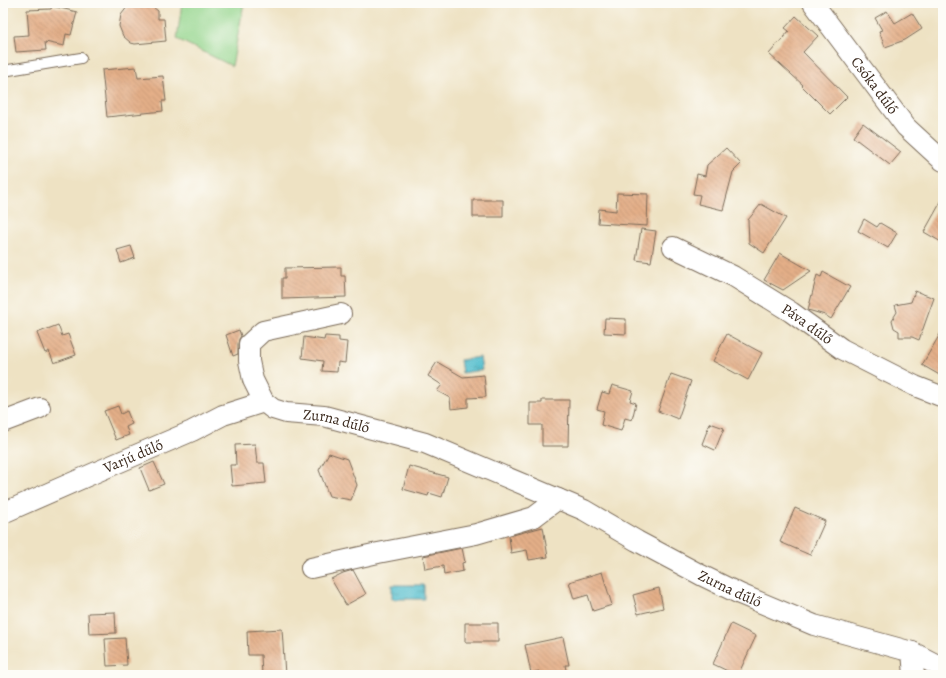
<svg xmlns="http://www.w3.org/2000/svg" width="946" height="678" font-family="Alegreya,serif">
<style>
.green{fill:#94d58d;stroke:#688056}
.water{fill:url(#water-ripples);stroke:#467476}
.building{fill:url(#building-back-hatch)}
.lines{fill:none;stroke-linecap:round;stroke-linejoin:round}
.lane-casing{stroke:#7a6a58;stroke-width:12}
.street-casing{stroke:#7a6a58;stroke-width:22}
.lane{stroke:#fff;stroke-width:10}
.street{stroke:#fff;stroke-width:20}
.labels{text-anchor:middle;stroke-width:3.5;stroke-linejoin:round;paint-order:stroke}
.street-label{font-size:15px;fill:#3b2a1e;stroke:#fdfcf7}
</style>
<defs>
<pattern id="water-ripples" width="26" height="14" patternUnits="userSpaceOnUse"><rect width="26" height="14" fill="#52becd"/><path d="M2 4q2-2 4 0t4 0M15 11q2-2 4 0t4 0" fill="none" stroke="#459ba6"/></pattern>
<pattern id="building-back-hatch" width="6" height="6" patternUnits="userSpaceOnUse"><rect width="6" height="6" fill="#e4af88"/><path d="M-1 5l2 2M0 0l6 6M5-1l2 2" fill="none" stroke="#ba8f6f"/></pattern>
</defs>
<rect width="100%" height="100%" fill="#fdfcf7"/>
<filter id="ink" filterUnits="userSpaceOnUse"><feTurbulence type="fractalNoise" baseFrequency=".025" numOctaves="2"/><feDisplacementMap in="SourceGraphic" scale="8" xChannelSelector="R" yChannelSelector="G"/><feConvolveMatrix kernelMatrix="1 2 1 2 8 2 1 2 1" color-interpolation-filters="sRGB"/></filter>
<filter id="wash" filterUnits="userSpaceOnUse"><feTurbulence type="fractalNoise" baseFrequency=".012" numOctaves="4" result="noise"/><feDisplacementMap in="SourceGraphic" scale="16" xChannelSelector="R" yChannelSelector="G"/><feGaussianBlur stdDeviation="0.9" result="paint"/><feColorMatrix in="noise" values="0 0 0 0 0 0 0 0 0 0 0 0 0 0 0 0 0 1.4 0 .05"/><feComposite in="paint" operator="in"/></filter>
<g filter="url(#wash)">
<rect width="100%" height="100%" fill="#eee2c3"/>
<path class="green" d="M 182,3 L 244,3 L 232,66 L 177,39 Z"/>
<path class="water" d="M 480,357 L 482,370 L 462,373 L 460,360 Z
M 392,585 L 424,585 L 424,599 L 392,599 Z"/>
<g id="blocks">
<path class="building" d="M 136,3 L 149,4 L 158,11 L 158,19 L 164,19 L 166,41 L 135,44 L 131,43 L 123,36 L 119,26 L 121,15 L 128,6 Z
M 52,6 L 77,12 L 71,35 L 66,34 L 64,46 L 45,42 L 46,50 L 16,52 L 14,36 L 29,35 L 27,10 L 51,9 Z
M 887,11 L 895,23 L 912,13 L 922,29 L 905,40 L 885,47 L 879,31 L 882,30 L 875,18 Z
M 796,16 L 818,36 L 803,52 L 847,97 L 830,114 L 802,86 L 803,85 L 769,54 L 789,31 L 785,28 Z
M 136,67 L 138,78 L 163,76 L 166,101 L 162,101 L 163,111 L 107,117 L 102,70 Z
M 863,123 L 901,152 L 890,165 L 853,137 Z
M 726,148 L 741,164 L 733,172 L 723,210 L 698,204 L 700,195 L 693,194 L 697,174 L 705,176 L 707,165 Z
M 617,193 L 648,194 L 647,226 L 598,223 L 599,209 L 616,211 Z
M 943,198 L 943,243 L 924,232 Z
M 473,200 L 503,200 L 503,217 L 473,217 Z
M 761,204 L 786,218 L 764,253 L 749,243 L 748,220 Z
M 864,219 L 877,227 L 880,223 L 897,233 L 888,248 L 858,231 Z
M 641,229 L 656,231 L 651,262 L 636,260 Z
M 131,246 L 135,258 L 121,263 L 117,250 Z
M 780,253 L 811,271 L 783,290 L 764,280 Z
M 341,267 L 341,276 L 345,276 L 346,297 L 282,299 L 282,278 L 285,278 L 285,268 Z
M 823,272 L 850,287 L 831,319 L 825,315 L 808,310 L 817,275 L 821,277 Z
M 915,291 L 934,298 L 919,340 L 912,337 L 899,337 L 899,331 L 894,328 L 892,320 L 897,312 L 895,305 L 911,302 Z
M 605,318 L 626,319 L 626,334 L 604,333 Z
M 58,325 L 62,336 L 68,334 L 76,355 L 54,363 L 49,351 L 45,353 L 37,333 Z
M 943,329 L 943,377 L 922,365 Z
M 239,330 L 241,336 L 239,339 L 238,344 L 238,354 L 233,356 L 226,335 Z
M 727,334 L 762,353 L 748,380 L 713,361 Z
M 325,336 L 339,337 L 339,341 L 347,342 L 345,363 L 338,362 L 337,372 L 322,371 L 323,361 L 302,358 L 304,337 L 324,340 Z
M 437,362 L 463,377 L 484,375 L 486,397 L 468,398 L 468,407 L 451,409 L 450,398 L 437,391 L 442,385 L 428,376 Z
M 671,374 L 691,381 L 678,419 L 658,411 Z
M 612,385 L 633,391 L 630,401 L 636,403 L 632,420 L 625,418 L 621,431 L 601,425 L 604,411 L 597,409 L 602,392 L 609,394 Z
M 542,400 L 569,400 L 568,446 L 542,446 L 542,425 L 530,425 L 530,403 L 542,403 Z
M 118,406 L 121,414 L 127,411 L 132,424 L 126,427 L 129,435 L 116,440 L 104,411 Z
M 710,423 L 724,428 L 715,450 L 702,444 Z
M 255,444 L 257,463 L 264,463 L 266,483 L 232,486 L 230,465 L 236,465 L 235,445 Z
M 329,453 L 347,459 L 357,485 L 351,500 L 329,496 L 319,470 Z
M 154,462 L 164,484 L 149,490 L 140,468 Z
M 409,466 L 448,477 L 442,497 L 429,493 L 428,496 L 403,489 Z
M 795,508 L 825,521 L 810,555 L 780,542 Z
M 543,527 L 548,557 L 529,560 L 527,550 L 511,553 L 509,536 Z
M 462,548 L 465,562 L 462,563 L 463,571 L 444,575 L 443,566 L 425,569 L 423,556 Z
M 353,570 L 366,594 L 346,605 L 331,579 L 343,573 Z
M 602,572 L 612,605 L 593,611 L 588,595 L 574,599 L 569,582 Z
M 659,588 L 663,608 L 638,614 L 633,595 Z
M 115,612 L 116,633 L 89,634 L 88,613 Z
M 465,623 L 498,623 L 498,642 L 465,642 Z
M 731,624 L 756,636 L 738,675 L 736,675 L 713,664 Z
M 282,629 L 285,675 L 262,675 L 261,655 L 248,655 L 247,631 Z
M 563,637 L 569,665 L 565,665 L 567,675 L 540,675 L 539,671 L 531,673 L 525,645 Z
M 125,638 L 127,665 L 107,666 L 105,639 Z"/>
</g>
</g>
<g filter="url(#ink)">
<use href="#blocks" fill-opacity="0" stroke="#7a6a58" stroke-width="1"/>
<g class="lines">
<g class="lane-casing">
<path id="lane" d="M 3,71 L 81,58"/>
</g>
<g class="street-casing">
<g id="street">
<path id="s1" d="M 813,3 L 906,127 L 943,161"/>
<path id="s2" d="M 673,247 L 733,276 L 791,312 L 842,349 L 915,386 L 943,397"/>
<path id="s3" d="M 341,314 L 263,331 L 249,344 L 249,361 L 253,380 L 264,402 L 273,409 L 286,413 L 324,416 L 425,443 L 532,488 L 584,510 L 637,541 L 701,575 L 740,594 L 814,625 L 912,652 L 943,668"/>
<path d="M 3,422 L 40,408"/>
<path id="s4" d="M 3,513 L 108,467 L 192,431 L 223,415 L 264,402"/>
<path d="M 311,568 L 378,553 L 476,534 L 534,517 L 558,499"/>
<path d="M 912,652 L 914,675"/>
</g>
</g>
<use href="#lane" class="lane"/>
<use href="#street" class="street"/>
</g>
</g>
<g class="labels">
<g class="street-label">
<text dy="5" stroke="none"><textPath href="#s1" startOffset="103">Csóka dűlő</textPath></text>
<text dy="5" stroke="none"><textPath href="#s2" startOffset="155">Páva dűlő</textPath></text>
<text dy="5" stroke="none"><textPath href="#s3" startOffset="236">Zurna dűlő</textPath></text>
<text dy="5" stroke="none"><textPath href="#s4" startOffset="142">Varjú dűlő</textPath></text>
<text dy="5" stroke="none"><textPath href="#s3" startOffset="666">Zurna dűlő</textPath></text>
</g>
</g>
<rect width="946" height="678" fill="none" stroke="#fdfcf7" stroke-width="16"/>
</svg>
